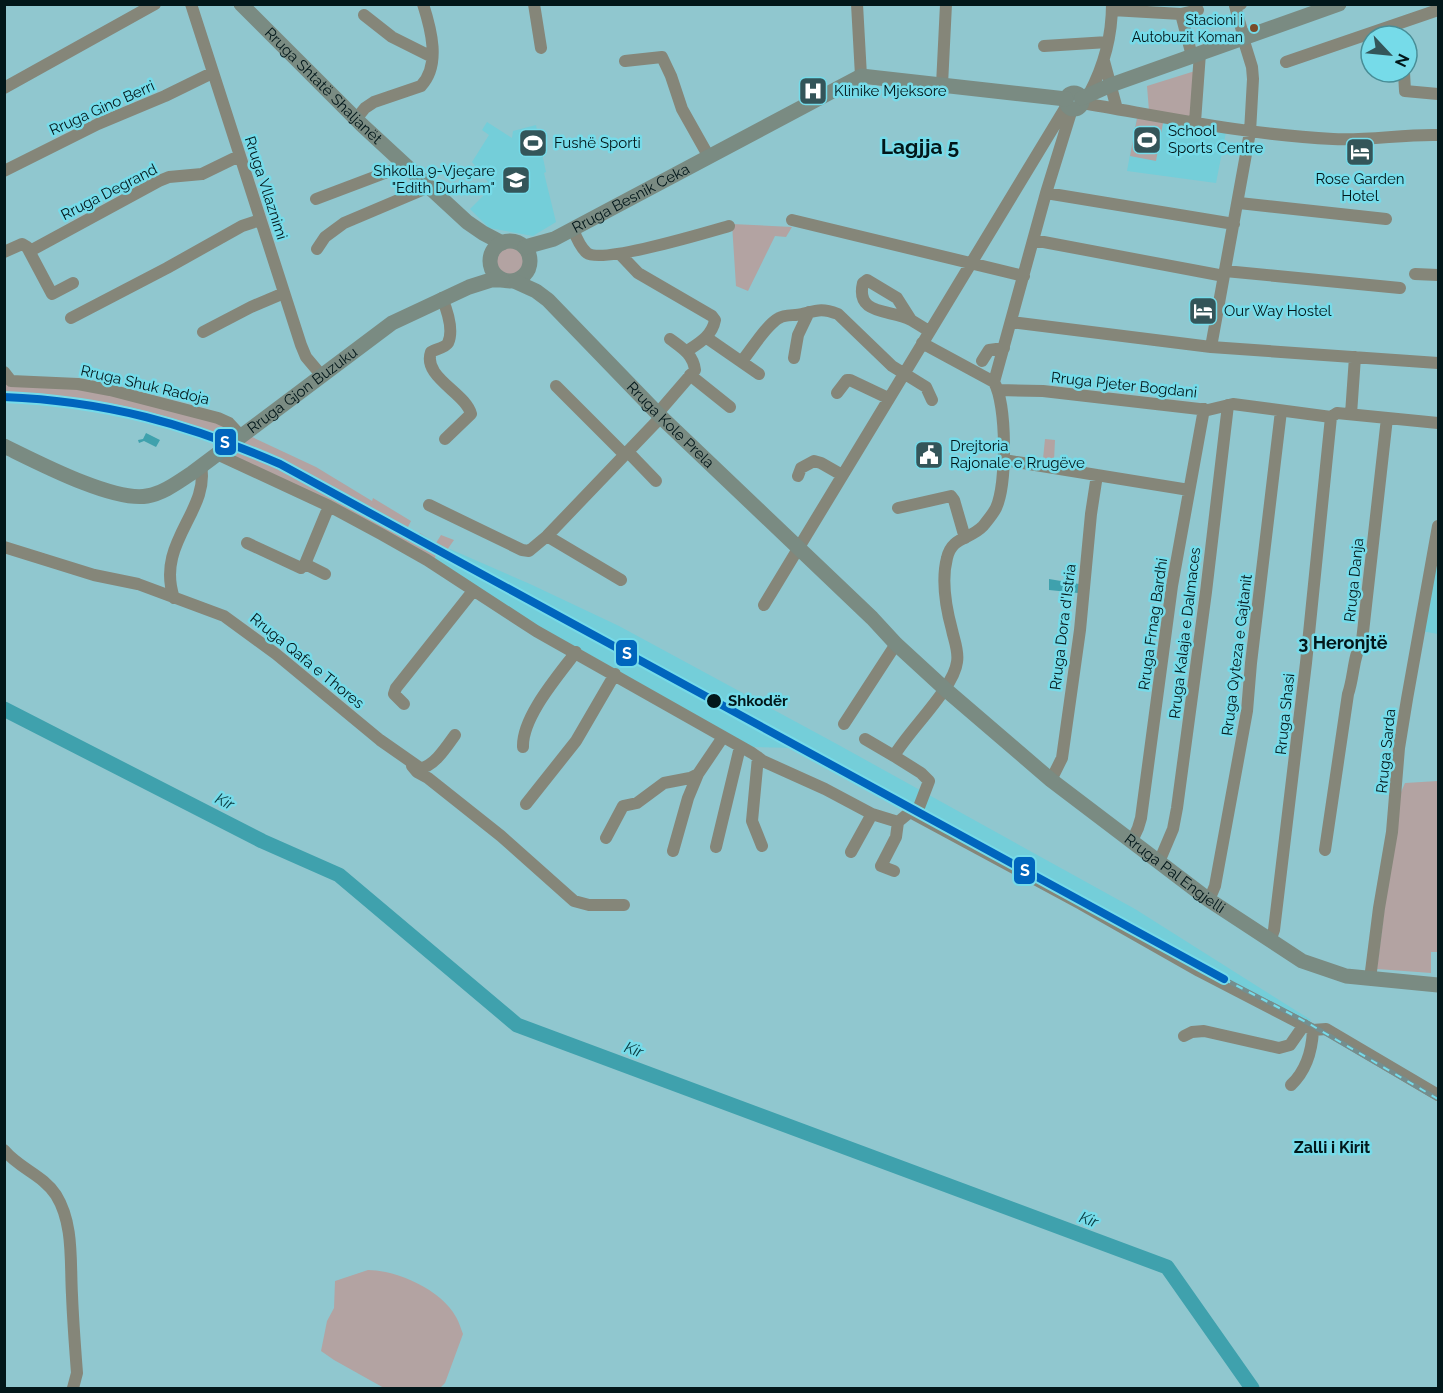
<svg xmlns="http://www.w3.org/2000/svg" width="1443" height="1393" font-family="Raleway,sans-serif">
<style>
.built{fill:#74ced9}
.green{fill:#b3a3a2}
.water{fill:#3fa1ad}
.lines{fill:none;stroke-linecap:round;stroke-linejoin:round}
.river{stroke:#3fa1ad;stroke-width:15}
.minor{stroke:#858679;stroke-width:12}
.major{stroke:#7a8b82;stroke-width:15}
.rail-casing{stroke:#748e8e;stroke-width:4.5}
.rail{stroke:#76dbe9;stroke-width:2;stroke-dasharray:7;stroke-linecap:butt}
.rail-1-casing{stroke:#76dbe9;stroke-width:12}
.rail-1{stroke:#0065bd;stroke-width:8}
.bus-dot{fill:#7a4b2a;stroke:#76dbe9;stroke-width:2}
.stop-dot{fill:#02171a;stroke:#76dbe9;stroke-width:2}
.labels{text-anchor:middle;stroke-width:5;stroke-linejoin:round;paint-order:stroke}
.bus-label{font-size:14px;fill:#02171a;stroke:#76dbe9;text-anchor:end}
.street-label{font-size:15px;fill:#02171a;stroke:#76dbe9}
.poi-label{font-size:15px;fill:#02171a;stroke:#76dbe9;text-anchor:start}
.stop-label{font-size:15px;font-weight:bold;fill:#02171a;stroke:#76dbe9;text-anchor:start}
.water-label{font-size:16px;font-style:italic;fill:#083b41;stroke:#76dbe9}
.neighbourhood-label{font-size:16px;font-weight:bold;fill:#02171a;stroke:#76dbe9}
.quarter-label{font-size:18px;font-weight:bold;fill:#02171a;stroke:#76dbe9}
.district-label{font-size:21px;font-weight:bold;fill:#02171a;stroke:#76dbe9}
.line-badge{stroke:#76dbe9;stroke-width:2}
.badge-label{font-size:16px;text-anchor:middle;font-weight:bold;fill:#fff}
</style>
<rect width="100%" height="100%" fill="#90c7cf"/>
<path class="built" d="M 1137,116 L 1226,132 L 1216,183 L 1127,171 Z
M 487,122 L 512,138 L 513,131 L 536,125 L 546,172 L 544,173 L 556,222 L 533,236 L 489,228 L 470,209 L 492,187 L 472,162 L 489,135 L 482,130 Z
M 450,549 L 530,584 L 619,626 L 835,743 L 1135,909 L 1311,1020 L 1308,1026 L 796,748 L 752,747 L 590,655 L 549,633 L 434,561 L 438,552 L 447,556 Z
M 1438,556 L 1438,634 L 1421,631 Z"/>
<path class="green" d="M 1195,71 L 1192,118 L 1149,111 L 1147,86 Z
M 1137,118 L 1163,123 L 1156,161 L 1130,156 Z
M 537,130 L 542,153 L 529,156 L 524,134 Z
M 732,224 L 792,227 L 786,237 L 775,236 L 748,291 L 736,286 Z
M496 261a14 14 0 1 1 28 0a14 14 0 1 1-28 0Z
M 4,377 L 82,388 L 185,411 L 234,430 L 226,437 C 155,409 80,393 5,394 Z
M 250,436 L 316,467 L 372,501 L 373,498 L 411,521 L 407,529 L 416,534 L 420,533 L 436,543 L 441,535 L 454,540 L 447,550 L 404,530 L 349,497 L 244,443 Z
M 1045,439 L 1055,440 L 1054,460 L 1043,459 Z
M 238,448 L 295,475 L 437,551 L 434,561 L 232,455 Z
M 1438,781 L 1438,952 L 1431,952 L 1431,973 L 1377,969 L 1398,799 L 1405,783 Z
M 368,1270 C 397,1270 442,1290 456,1317 C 459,1322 461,1329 463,1334 L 445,1383 L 440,1388 L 384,1388 L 334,1360 L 321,1351 L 327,1321 L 334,1308 L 335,1281 Z"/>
<path class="water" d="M 146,433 L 160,440 L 156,447 L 144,441 L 139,443 L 138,440 L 143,439 Z
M 1049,579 L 1079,584 L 1078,593 L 1049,590 Z"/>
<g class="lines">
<path class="river" d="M 4,709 L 262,841 L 339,875 L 517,1025 L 1167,1267 L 1252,1388"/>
<path class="minor" d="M 191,4 L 301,345 L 306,357 L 322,376
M 534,4 L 541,48
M 857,4 L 861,76
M 1241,4 L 1235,6 L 1244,38
M 1112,10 L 1181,14 L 1198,10
M 1181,14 L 1192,56
M 364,15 L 392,37 L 432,57
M 1044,46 L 1108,42
M 625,61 L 662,57 L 671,76 L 682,109 L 709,157
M 1104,61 L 1117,109
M 1286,62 L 1438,10
M 1404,72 L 1405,91 L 1438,94
M 942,85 L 946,4
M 4,88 L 155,4
M 1089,94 C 1104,66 1112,36 1112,4
M 1082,103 C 1165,117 1249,135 1333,139 C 1368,141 1403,134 1438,135
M 356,119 L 365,108 L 374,102 L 421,86 C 441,65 431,29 423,4
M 1195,122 L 1200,53
M 4,171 L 98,124 L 165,96 L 212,73
M 1046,193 L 1234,224
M 316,199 L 406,165
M 1239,203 L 1386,219
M 792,220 L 1024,276
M 573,229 C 576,237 581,248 587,253 C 602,264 708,232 729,226
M 1033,240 L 1224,276
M 317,249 L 325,237 L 344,223 L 422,190 L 428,185
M 30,251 L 159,181 L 169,177 L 202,174 L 239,156
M 4,252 L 22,244 L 27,247 L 52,294 L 73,283
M 620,254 L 638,273 L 712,316 L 715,320 C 712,336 699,343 687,351
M 1225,271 L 1400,288
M 1415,274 L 1438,275
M 442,298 C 447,310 454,330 448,343 C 445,348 435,349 431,352 C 422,377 466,393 471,414 L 445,439
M 71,318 L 167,268 L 242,226 L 260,220
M 911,320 C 891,309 855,316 863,283 L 867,280 L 897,298 L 911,320 L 929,331
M 1011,322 L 1211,347 L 1438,363
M 203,332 L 251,307 L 284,293
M 707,338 L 759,374
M 1211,347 L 1250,132 L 1253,79 L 1252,67 L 1243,38
M 794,358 L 798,335 L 809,312
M 742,361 C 752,349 766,325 779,318 C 785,314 795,316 802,314 C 818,310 822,308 838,314 L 892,366 L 926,387 L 932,400
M 982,361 L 989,350 L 1004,348
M 4,372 L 11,381 L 78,384 L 110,390 L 218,418 L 229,423 L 241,436
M 690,375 L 730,407
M 994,382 L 1046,193 L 1072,109
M 556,386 L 625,455
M 999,390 L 1043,391 L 1208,410 L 1233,404 L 1331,417 L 1337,413 L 1438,423
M 837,393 L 847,380 L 850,380 L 888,398
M 657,414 L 695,370 C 693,354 682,348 670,339
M 1351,414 L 1355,357
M 628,452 L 656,481
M 217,454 L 329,506 L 381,534 L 427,560 L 536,631 L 752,753 L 763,761 L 825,789 L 872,814 L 898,822 L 910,812 L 1081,904 L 1199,971 L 1313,1030 L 1326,1029 L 1438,1095
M 1004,460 L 1189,490
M 798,476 L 801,468 L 814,461 L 821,463 L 842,475
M 429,505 L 522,550 L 529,551 L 547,536 L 661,417
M 898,508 L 951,496 L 954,500 L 965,538
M 547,536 L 621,580
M 247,543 L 301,568 L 305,564 L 329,506
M 4,547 L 94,575 L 138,584 L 224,616 L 276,654 L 380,740 L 420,768 C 434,767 447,746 455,735
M 305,564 L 325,574
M 174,598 C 155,543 210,511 201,466
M 764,605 L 1067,105
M 404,704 L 394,694 L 396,688 L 473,591
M 844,724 L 896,644
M 865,739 L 894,756 C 909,730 954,688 957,662 C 959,651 954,640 952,630 C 946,608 941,581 947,558 C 952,536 970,540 983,526 C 987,521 993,514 996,508 C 1007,484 1007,405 994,382 L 922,343
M 523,747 C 522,717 558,676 576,652
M 894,756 L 921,773 L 929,781 L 916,815
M 758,757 L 752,821 L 762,846
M 412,766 L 417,772 L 428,778 L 501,836 L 574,901 L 589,905 L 624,905
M 1051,780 L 1062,758 L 1080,630 L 1091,514 L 1097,475
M 526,804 L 576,741 L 615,674
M 606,838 L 623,806 L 637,803 L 664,783 L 690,778 L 698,774 L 723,737
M 1132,841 L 1138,828 L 1141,818 L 1172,586 L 1204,409
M 716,847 L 740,747
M 1325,850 L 1348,694 C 1354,677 1353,656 1362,641 L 1387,418
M 673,851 L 688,798 L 698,774
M 851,852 L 872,814
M 1159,862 L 1173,829 L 1177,808 L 1206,592 L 1228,405
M 894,871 L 881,866 L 896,837 L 898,822
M 1209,900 L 1215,886 L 1247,711 L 1251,663 L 1281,411
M 1270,941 L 1274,930 L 1306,663 L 1331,417
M 1370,979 L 1379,908 L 1392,832 L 1399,748 L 1407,699 L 1438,526
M 1184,1036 L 1192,1032 L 1204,1031 L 1279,1048 L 1290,1045 L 1304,1025
M 1291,1085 C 1307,1070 1312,1051 1313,1030
M 4,1150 C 20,1169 43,1175 56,1195 C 74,1224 70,1262 72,1295 C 73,1321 75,1347 77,1373 L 73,1388"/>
<g class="major">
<path id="s1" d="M 241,4 L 362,125 L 467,222 L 483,233 L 502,243"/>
<circle cx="1074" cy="101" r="8"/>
<path d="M 1082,98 L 1111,85 L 1339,4"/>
<circle cx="510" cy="261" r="20"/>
<path id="s2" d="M 525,247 L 554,239 L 861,76 L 1066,99"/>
<path id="s3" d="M 514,281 L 536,291 L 548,300 L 661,417 L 872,618 L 896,644 L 945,689 L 1051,780 L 1105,821 L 1209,900 L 1302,961 L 1346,976 L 1438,985"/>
<path id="s4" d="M 4,446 C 37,462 113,502 147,496 C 164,493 178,482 192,473 L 392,323 L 469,287 L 491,280 L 502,280"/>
</g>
<g class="rail-casing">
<path id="rail" d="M 1224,979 L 1306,1022 L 1438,1099"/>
</g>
<use href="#rail" class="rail"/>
<g class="rail-1-casing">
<path id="rail-1" d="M 4,397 C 106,401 188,424 280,464 L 1224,979"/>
</g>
<use href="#rail-1" class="rail-1"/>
</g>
<defs>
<g id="hospital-square" transform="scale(1.5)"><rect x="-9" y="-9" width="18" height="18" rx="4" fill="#345559" stroke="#76dbe9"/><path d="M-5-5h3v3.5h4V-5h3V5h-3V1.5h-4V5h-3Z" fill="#fff"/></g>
<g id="stadium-square" transform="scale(1.5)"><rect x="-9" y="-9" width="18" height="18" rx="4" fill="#345559" stroke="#76dbe9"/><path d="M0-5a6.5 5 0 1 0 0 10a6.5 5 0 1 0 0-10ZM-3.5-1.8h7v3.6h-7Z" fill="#fff"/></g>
<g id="hotel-square" transform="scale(1.5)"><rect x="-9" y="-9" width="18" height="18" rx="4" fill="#345559" stroke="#76dbe9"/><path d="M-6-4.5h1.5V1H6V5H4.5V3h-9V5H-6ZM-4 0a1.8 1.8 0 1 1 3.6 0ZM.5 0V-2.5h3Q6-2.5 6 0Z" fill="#fff"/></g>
<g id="school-square" transform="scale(1.5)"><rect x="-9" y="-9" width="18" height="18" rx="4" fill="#345559" stroke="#76dbe9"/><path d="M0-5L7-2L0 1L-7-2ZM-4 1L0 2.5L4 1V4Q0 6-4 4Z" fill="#fff"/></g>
<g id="civic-square" transform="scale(1.5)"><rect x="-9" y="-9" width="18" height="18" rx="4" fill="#345559" stroke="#76dbe9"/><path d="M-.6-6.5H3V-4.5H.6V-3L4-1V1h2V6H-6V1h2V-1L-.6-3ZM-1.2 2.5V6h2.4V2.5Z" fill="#fff"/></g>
</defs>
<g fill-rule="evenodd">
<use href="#hospital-square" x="813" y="91"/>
<use href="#stadium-square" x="1147" y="140"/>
<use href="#stadium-square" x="533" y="143"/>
<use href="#hotel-square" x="1360" y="152"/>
<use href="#school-square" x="516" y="180"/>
<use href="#hotel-square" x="1203" y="311"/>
<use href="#civic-square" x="929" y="455"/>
</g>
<circle class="bus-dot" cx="1254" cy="28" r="5"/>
<circle class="stop-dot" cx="714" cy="701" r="8"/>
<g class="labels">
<g class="bus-label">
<text x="1243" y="25">Stacioni i<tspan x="1243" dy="17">Autobuzit Koman</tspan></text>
</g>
<g class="street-label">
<text dy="5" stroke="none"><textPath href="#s1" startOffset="116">Rruga Shtatë Shaljanët</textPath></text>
<text transform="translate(102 108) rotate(-24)" y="5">Rruga Gino Berri</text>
<text transform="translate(266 188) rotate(72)" y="5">Rruga Vllaznimi</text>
<text transform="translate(109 192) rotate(-27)" y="5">Rruga Degrand</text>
<text dy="5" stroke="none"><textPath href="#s2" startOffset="117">Rruga Besnik Ceka</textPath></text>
<text transform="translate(145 385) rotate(13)" y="5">Rruga Shuk Radoja</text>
<text transform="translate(1124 385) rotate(6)" y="5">Rruga Pjeter Bogdani</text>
<text dy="5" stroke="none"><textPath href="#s4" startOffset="342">Rruga Gjon Buzuku</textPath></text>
<text dy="5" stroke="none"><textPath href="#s3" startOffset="214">Rruga Kole Prela</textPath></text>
<text transform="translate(1354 580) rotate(-84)" y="5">Rruga Danja</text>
<text transform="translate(1153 624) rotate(-82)" y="5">Rruga Frnag Bardhi</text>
<text transform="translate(1063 627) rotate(-83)" y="5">Rruga Dora d'Istria</text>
<text transform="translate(1185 633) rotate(-83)" y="5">Rruga Kalaja e Dalmaces</text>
<text transform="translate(1237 655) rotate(-83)" y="5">Rruga Qyteza e Gajtanit</text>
<text transform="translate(307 661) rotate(39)" y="5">Rruga Qafa e Thores</text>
<text transform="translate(1285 714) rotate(-84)" y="5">Rruga Shasi</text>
<text transform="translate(1386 751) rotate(-84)" y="5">Rruga Sarda</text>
<text dy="5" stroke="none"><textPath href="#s3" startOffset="890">Rruga Pal Engjelli</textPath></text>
</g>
<g class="poi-label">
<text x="834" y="96">Klinike Mjeksore</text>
<text x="1168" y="136">School<tspan x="1168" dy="17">Sports Centre</tspan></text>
<text x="554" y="148">Fushë Sporti</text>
<text x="495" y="176" text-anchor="end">Shkolla 9-Vjeçare<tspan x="495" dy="17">"Edith Durham"</tspan></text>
<text x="1360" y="184" text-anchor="middle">Rose Garden<tspan x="1360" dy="17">Hotel</tspan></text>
<text x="1224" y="316">Our Way Hostel</text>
<text x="950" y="451">Drejtoria<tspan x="950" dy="17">Rajonale e Rrugëve</tspan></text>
</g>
<g class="stop-label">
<text x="728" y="706">Shkodër</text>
</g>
<g class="water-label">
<text transform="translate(225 801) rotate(27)" y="6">Kir</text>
<text transform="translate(634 1049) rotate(20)" y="6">Kir</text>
<text transform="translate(1089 1219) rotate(20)" y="6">Kir</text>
</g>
<g class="neighbourhood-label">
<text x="1332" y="1153">Zalli i Kirit</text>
</g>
<g class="quarter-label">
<text x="1343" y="649">3 Heronjtë</text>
</g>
<g class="district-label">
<text x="920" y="154">Lagjja 5</text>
</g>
</g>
<g class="line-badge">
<rect x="214" y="428" width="23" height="28" rx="6" fill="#0065bd"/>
<rect x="615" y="639" width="23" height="28" rx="6" fill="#0065bd"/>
<rect x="1013" y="856" width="23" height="29" rx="6" fill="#0065bd"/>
</g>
<g class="badge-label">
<text x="225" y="448">S</text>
<text x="627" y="659">S</text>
<text x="1025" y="876">S</text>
</g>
<rect width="1443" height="1393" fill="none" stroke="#02171a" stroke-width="12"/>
<g transform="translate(1389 54) rotate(116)"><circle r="28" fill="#76dbe9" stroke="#488d96" stroke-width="1.5"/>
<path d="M0-4.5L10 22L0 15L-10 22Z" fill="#345559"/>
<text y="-9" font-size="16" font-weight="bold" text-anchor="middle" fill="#02171a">N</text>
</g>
</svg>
